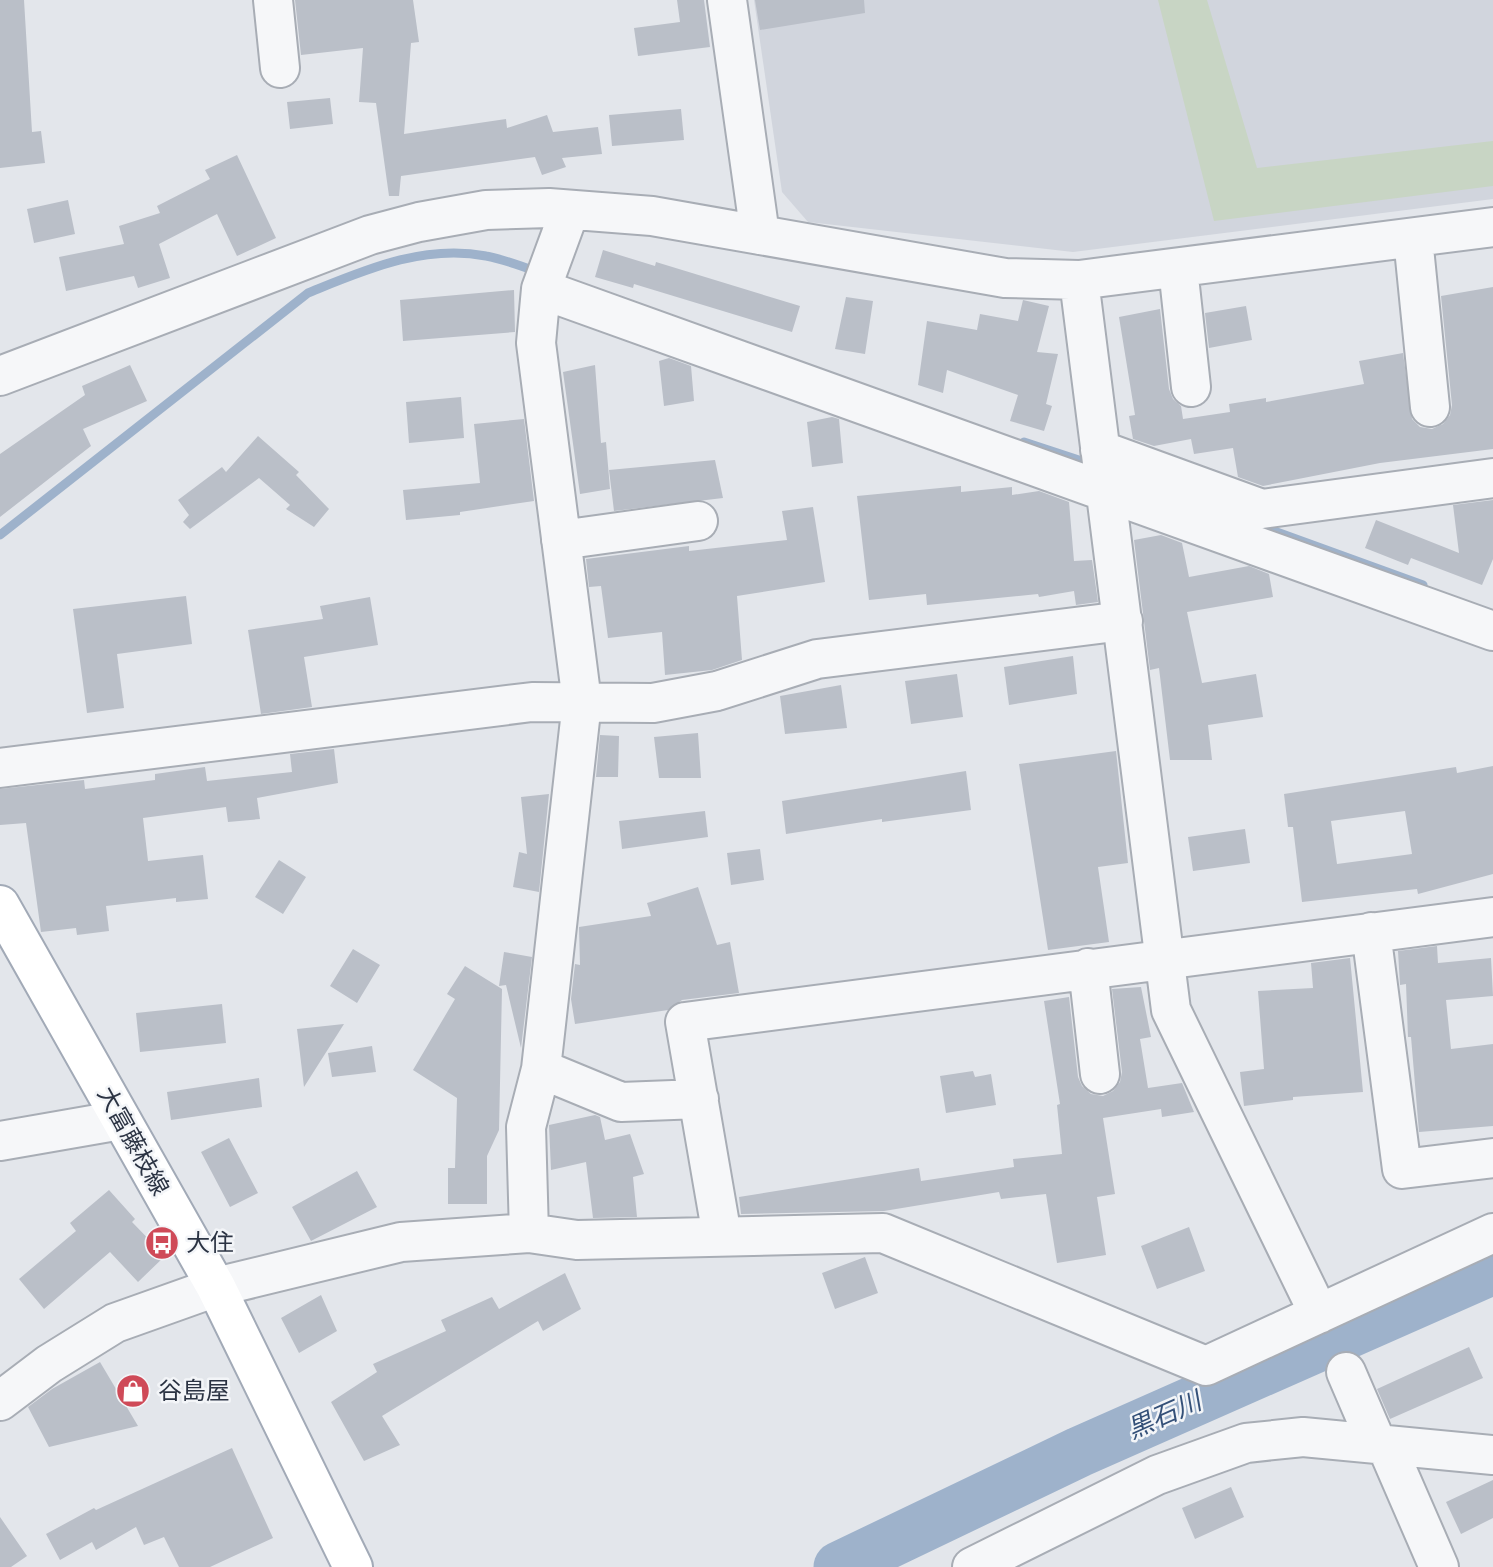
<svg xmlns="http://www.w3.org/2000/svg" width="1493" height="1567" font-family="Poppins,'Noto Sans JP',sans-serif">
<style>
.built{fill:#d1d5dd}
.green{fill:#c8d5c4}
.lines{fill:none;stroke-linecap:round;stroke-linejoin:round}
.stream{stroke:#9eb2cb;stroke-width:9}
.river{stroke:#9eb2cb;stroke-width:51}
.building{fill:#babfc8;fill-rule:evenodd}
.minor-casing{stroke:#a8adb5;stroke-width:42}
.major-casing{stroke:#a2aab7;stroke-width:42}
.minor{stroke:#f6f7f9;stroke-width:38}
.major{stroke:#fff;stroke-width:38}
.labels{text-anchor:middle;stroke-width:5;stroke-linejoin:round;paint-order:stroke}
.street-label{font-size:24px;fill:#2b3343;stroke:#f3f5f8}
.poi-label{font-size:24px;fill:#2b3343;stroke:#f3f5f8;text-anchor:start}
.water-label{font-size:26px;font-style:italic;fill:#345078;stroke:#f3f5f8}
</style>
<rect width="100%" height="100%" fill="#e3e6eb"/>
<path class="built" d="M 754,0 L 1493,0 L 1493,199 L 1073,252 L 808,222 L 782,192 Z"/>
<path class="green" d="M 1158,0 L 1207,0 L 1257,168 L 1493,141 L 1493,186 L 1214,221 Z"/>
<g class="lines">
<path class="stream" d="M 1024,442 L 1094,465
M 1255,524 L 1423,585
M 0,535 L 308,293 C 365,270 423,244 486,256 C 504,259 522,267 539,272"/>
<path class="river" d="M 839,1567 L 1079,1452 L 1493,1269"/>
</g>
<path class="building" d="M 0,0 L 24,0 L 32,132 L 41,131 L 45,163 L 0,168 Z
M 295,0 L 413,0 L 419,42 L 411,43 L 404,134 L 506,119 L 507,128 L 547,115 L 553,132 L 598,127 L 602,154 L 562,158 L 566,167 L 542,175 L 535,157 L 401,176 L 399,196 L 389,196 L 376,103 L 359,102 L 363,48 L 301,55 Z
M 677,0 L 704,0 L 710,47 L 638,56 L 634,28 L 680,22 Z
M 755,0 L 864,0 L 865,13 L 760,30 Z
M 330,98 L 333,124 L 290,129 L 287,102 Z
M 681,109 L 684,140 L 612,146 L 609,115 Z
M 237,155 L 276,238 L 237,256 L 217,214 L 159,244 L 170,278 L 138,288 L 134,276 L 66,291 L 59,257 L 124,244 L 119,226 L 160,213 L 157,206 L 210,179 L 205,170 Z
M 68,200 L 75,234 L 34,243 L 27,209 Z
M 603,250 L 655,266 L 656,262 L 800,306 L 792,332 L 634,284 L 633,288 L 595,277 Z
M 1493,287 L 1493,449 L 1380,463 L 1263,486 L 1238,477 L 1233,448 L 1194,454 L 1191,439 L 1154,446 L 1133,439 L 1129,416 L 1135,415 L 1119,317 L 1160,309 L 1169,389 L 1173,399 L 1181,406 L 1183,419 L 1230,412 L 1229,404 L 1266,398 L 1266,402 L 1364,384 L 1359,361 L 1403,353 L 1412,419 L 1420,427 L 1432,429 L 1443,424 L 1450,415 L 1452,405 L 1441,296 Z
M 514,290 L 515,332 L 403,341 L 400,300 Z
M 846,297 L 873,301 L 865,354 L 835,349 Z
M 1023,300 L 1049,306 L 1037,352 L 1058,354 L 1046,404 L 1052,406 L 1044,431 L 1010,421 L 1018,395 L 947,370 L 943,393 L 918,385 L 927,321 L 977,330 L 980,314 L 1018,321 Z
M 1246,306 L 1252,340 L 1209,348 L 1205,313 Z
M 669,358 L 691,366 L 694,401 L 664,406 L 659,361 Z
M 130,365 L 147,401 L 83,429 L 91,446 L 0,517 L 0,454 L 85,395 L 82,386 Z
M 595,365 L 601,443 L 606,442 L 610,489 L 580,494 L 563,372 Z
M 461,397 L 464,438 L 409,443 L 406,402 Z
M 832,417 L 839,419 L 843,463 L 812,467 L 807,422 Z
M 524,419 L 534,501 L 460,512 L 460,515 L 406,520 L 403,490 L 480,483 L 474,424 Z
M 258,436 L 299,472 L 296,475 L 329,509 L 314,527 L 286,509 L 290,505 L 259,478 L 190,529 L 183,522 L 189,515 L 178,500 L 222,467 L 226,472 Z
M 715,460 L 723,498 L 614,511 L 609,470 Z
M 961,486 L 961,492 L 1012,487 L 1012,495 L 1039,491 L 1069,502 L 1074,561 L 1092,560 L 1098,602 L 1076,605 L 1074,591 L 1039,597 L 1038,594 L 927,605 L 926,594 L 869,600 L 857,496 Z
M 1493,500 L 1493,559 L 1482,585 L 1411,558 L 1408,565 L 1365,548 L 1376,520 L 1459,553 L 1453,505 Z
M 813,507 L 825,582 L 737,596 L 742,660 L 712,670 L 665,675 L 662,632 L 608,638 L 601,586 L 589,587 L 586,559 L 689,546 L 689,551 L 787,540 L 782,511 Z
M 1161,535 L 1182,543 L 1189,577 L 1249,566 L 1269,574 L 1273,597 L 1187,612 L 1202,683 L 1256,674 L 1263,717 L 1208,725 L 1212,760 L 1170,760 L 1159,668 L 1150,670 L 1134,540 Z
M 186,596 L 192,644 L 117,654 L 124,708 L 87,713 L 73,609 Z
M 370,597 L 378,645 L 304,657 L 312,707 L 261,714 L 248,630 L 323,619 L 320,606 Z
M 1073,656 L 1077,694 L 1009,705 L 1004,667 Z
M 957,674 L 963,717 L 911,724 L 905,681 Z
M 841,685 L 847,728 L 785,734 L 780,696 Z
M 698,733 L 701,778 L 659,778 L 654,737 Z
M 600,735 L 619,736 L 618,777 L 596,777 Z
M 334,749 L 338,783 L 257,798 L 260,819 L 228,822 L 226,807 L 143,818 L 148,861 L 203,855 L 208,899 L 176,902 L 176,898 L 106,906 L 109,931 L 77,935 L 76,928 L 41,932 L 26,823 L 0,825 L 0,789 L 84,780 L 85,789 L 155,780 L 155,774 L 205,767 L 207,781 L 292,772 L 290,754 Z
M 1116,751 L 1128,863 L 1098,867 L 1109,942 L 1048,950 L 1019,764 Z
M 1493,766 L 1493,874 L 1418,894 L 1417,889 L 1302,902 L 1293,827 L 1288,827 L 1284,794 L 1456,767 L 1457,773 ZM 1405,811 L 1412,854 L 1337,864 L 1331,821 Z
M 966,771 L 971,810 L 882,822 L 882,819 L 786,834 L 782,801 Z
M 549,794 L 539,892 L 513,887 L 519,852 L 527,854 L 521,797 Z
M 705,811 L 708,837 L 622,849 L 619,821 Z
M 1245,829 L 1250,863 L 1193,871 L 1188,837 Z
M 760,849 L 764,880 L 731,885 L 727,853 Z
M 279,860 L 306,877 L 283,914 L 255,897 Z
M 698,887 L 717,945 L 730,942 L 739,993 L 682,1000 L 668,1010 L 575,1024 L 571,999 L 575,964 L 580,965 L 579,927 L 651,916 L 647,903 Z
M 1437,946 L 1438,963 L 1491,958 L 1493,996 L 1446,1000 L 1451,1049 L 1493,1044 L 1493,1126 L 1419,1132 L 1411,1037 L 1408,1037 L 1406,984 L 1400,985 L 1398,951 Z
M 353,949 L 380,965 L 357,1003 L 330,986 Z
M 504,952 L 532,957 L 521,1048 L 506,985 L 499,986 Z
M 1350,958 L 1363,1092 L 1293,1097 L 1293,1100 L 1244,1106 L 1240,1072 L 1264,1069 L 1258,991 L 1313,988 L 1311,963 Z
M 465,966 L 502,989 L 499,1130 L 487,1156 L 487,1204 L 448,1204 L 448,1168 L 455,1168 L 457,1098 L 413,1070 L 455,999 L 447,994 Z
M 1141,987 L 1151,1037 L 1140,1039 L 1148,1088 L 1182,1083 L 1194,1112 L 1162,1117 L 1161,1109 L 1103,1118 L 1115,1194 L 1097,1197 L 1106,1255 L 1057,1263 L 1046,1194 L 1001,1199 L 999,1192 L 884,1211 L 741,1214 L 739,1197 L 919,1168 L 921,1181 L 1014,1167 L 1013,1159 L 1062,1154 L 1057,1105 L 1060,1104 L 1044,1001 L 1069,997 L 1078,1077 L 1082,1086 L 1091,1094 L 1103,1096 L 1113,1091 L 1120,1082 L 1122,1072 L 1112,989 Z
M 222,1004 L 226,1043 L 140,1052 L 136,1013 Z
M 344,1024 L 304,1087 L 297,1029 Z
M 372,1046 L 376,1072 L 332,1077 L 328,1053 Z
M 973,1071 L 975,1077 L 991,1074 L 996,1105 L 946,1113 L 940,1076 Z
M 259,1078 L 262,1107 L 171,1120 L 167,1092 Z
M 595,1115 L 600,1117 L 605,1140 L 630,1134 L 644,1174 L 633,1177 L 637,1217 L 593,1218 L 586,1162 L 551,1170 L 549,1125 Z
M 229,1138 L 258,1193 L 230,1207 L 201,1152 Z
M 357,1171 L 377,1207 L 311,1241 L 292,1207 Z
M 109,1190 L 135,1219 L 132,1222 L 165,1256 L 138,1282 L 110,1252 L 44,1309 L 19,1279 L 76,1231 L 70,1223 Z
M 1189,1227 L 1205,1271 L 1157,1289 L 1141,1246 Z
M 865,1257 L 878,1293 L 835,1309 L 822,1273 Z
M 565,1273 L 581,1309 L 543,1331 L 538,1321 L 382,1416 L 400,1445 L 364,1461 L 331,1402 L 377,1372 L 373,1364 L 446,1331 L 441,1320 L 492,1297 L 499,1309 Z
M 321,1295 L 337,1331 L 299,1353 L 281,1318 Z
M 1469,1347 L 1483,1378 L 1390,1419 L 1377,1389 Z
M 100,1362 L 138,1426 L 49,1447 L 28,1407 L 52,1389 Z
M 232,1448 L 273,1538 L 210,1567 L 179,1567 L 164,1537 L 144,1545 L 136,1527 L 96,1550 L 92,1542 L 60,1560 L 46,1534 L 94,1508 L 96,1510 Z
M 1493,1480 L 1493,1518 L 1461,1534 L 1446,1502 Z
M 1231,1487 L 1244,1517 L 1195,1539 L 1182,1508 Z
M 0,1517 L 27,1556 L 11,1567 L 0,1567 Z"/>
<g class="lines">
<g class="minor-casing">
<path id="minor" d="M 273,0 L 280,68
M 727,0 L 760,235
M 1413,238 L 1430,407
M 1178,268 L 1191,387
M 1079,280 L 1171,1010 L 1319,1314
M 541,289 L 1493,631
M 0,376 L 370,235 L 419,222 L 486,210 L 549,208 L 652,216 L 1005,278 L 1079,280 L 1493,227
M 1100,450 L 1262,509 L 1493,478
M 561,540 L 698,521
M 0,768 L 532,702 L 653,703 L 717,691 L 817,659 L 1123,621
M 1371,932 L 1402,1169 L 1493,1158
M 1088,968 L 1100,1074
M 541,1069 L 621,1102 L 699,1099
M 0,1141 L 121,1120
M 529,1233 L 526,1127 L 541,1069 L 582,702 L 536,343 L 541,289 L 570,210
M 722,1236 L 685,1022 L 1493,917
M 1346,1372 L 1377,1444
M 0,1401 L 49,1364 L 115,1323 L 216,1287 L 401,1242 L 529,1233 L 577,1240 L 883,1233 L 1206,1366 L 1493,1233
M 1386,1445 L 1439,1567
M 972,1567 L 1157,1475 L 1246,1443 L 1303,1437 L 1493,1455"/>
</g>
<g class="major-casing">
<path id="major" d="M 0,905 L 216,1287 L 353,1567"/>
</g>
<use href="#minor" class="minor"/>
<use href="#major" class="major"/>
</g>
<defs>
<g id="bus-disc" transform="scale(1.75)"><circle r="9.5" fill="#cf4a58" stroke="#f3f5f8"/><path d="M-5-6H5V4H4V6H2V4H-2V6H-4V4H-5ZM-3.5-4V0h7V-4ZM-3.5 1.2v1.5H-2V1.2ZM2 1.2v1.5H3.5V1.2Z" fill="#fff"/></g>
<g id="shop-disc" transform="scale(1.75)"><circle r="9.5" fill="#cf4a58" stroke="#f3f5f8"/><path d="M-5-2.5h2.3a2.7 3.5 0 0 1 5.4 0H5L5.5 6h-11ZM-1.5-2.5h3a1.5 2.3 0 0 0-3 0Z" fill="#fff"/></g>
</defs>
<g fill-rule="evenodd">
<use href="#bus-disc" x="162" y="1243"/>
<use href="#shop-disc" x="133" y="1391"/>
</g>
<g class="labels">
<g class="street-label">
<text transform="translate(133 1141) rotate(61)" y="8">大富藤枝線</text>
</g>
<g class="poi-label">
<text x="186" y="1251">大住</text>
<text x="158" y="1399">谷島屋</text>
</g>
<g class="water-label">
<text transform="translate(1164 1415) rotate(-24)" y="9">黒石川</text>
</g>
</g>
</svg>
